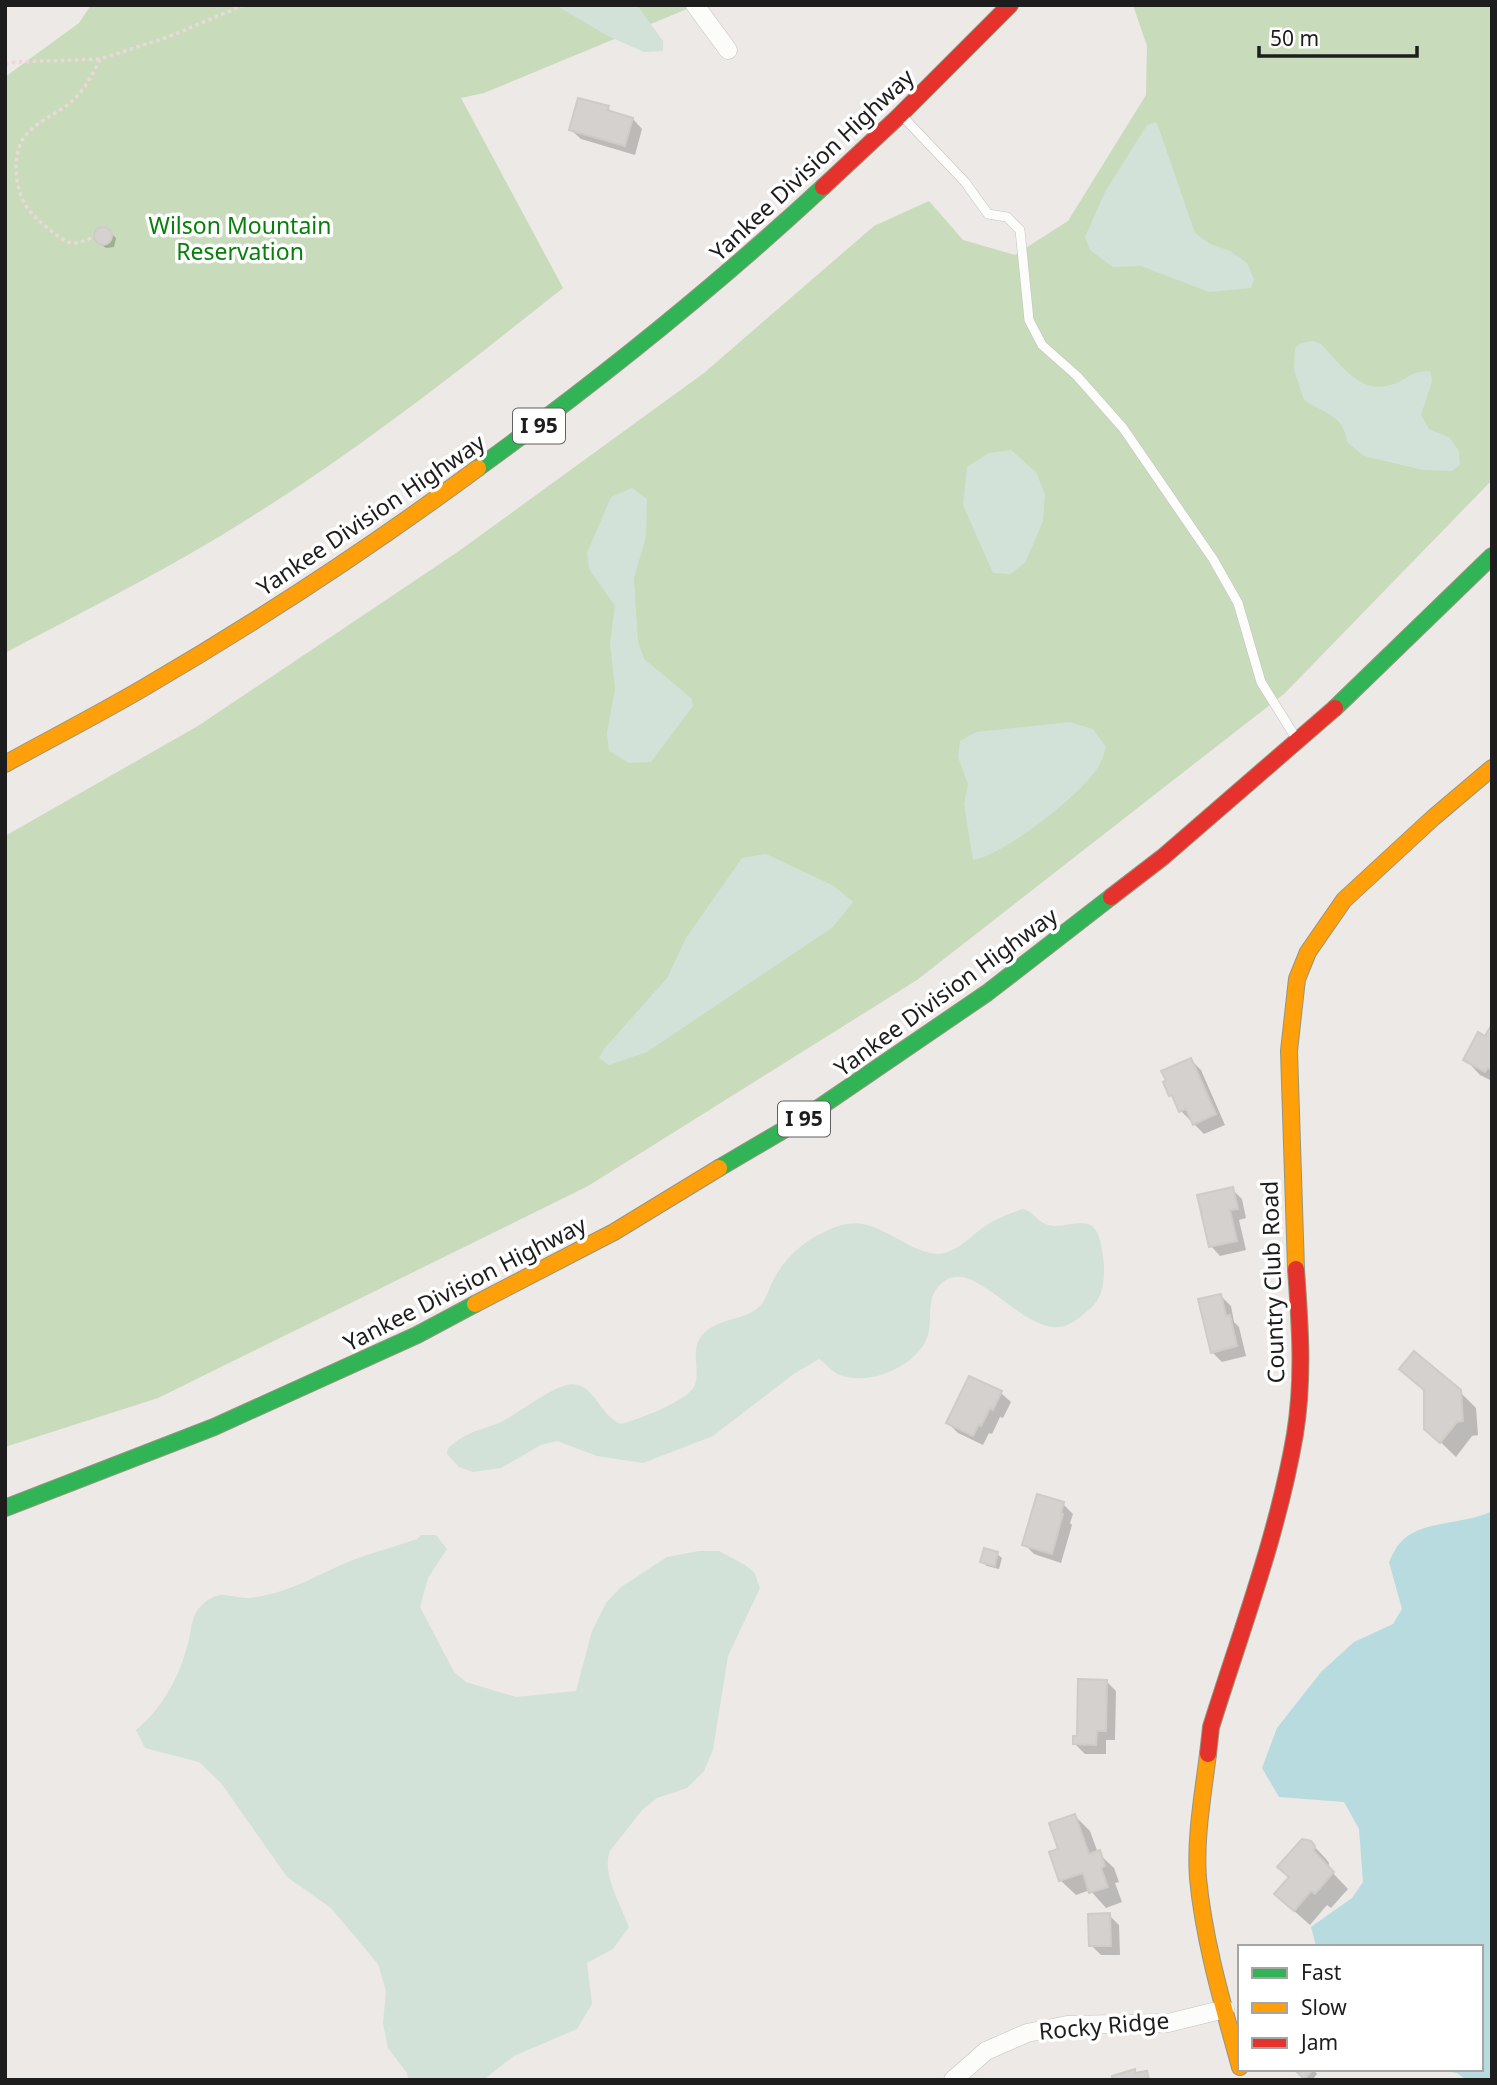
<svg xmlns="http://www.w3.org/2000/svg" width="1497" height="2085" font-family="'Noto Sans',sans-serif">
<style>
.forest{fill:#c8dbba}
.wetland{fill:#d3e2d8}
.water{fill:#b8dbe0}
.shadow{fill:#0003}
.building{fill:#d4d1cf;stroke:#cfcbc7;stroke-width:2}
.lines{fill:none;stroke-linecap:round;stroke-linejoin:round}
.lane-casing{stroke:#c4c3c2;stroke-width:10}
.street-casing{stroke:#c4c3c2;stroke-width:19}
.fast-casing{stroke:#96957e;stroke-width:18}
.slow-casing{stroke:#96957e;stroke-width:18}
.jam-casing{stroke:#96957e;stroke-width:18}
.path{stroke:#ebd9d8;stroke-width:3.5;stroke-dasharray:3.5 3.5;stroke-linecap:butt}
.lane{stroke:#fcfcfb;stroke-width:9}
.street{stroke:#fcfcfb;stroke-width:18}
.fast{stroke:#30b455;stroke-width:16}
.slow{stroke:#ff9f0a;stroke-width:16}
.jam{stroke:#e5322d;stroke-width:16}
.labels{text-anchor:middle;stroke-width:7;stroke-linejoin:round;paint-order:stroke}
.shield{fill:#fff;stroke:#616161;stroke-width:2}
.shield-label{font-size:21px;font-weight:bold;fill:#1d1d1d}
.street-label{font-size:23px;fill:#1d1d1d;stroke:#fff}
.park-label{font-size:23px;fill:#087f0a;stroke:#fff}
</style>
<rect width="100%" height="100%" fill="#ece9e6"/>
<path class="forest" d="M 91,5 L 684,5 L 687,9 L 484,93 L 461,98 L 563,288 C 462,368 360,449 251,517 C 172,567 88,609 5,653 L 5,77 L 79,23 Z
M 1133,5 L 1492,5 L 1492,480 L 1285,693 L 917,980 L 588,1186 L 158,1398 L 5,1447 L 5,836 L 198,726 L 459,551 L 704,373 L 874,226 L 929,201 L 963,240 L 1015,255 L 1068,221 L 1146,95 L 1147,46 Z"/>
<path class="wetland" d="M 555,5 L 637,5 L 663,41 L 663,51 L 644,52 L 610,37 Z
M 1155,122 L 1157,123 L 1195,233 L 1210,244 L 1230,251 L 1247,263 L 1254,279 L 1251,288 L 1209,292 L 1141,266 L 1113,267 L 1090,250 L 1085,237 L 1105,192 L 1147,125 Z
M 1313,341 L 1321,344 C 1342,366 1361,396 1394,384 C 1410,378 1411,371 1430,371 L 1432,381 L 1421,415 L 1429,429 L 1449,437 L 1459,451 L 1460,465 L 1452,471 L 1423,470 L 1364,456 L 1347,442 C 1344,415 1325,414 1304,400 L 1294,370 L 1295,348 L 1301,343 Z
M 1011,450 L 1036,472 L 1045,494 L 1043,521 L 1025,563 L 1010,574 L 993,573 L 963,505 L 967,467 L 989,453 Z
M 632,488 L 647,499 L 646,537 L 634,578 L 638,641 L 644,659 L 691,698 L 693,706 L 651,762 L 629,763 L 609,751 L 607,733 L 615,689 L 610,644 L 615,606 L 589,569 L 587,553 L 611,497 Z
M 1070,722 L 1093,729 L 1106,747 C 1104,754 1102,761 1098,767 C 1081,795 1004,855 973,860 L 964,804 L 968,784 L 958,757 L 960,741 L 976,732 Z
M 766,854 L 834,886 L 853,902 L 833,927 L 647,1052 L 609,1065 L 599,1058 L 604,1049 L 667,978 L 686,938 L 742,858 Z
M 1022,1209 C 1033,1210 1037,1222 1048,1225 C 1066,1230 1091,1211 1099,1237 C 1105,1258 1109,1292 1091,1308 C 1082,1315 1072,1326 1059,1327 C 1022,1331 976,1261 946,1280 C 922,1296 935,1318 927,1338 C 915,1367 870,1386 840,1375 C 833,1373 826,1364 819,1359 L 795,1373 L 713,1436 L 643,1463 L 597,1456 L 557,1441 L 541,1445 L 501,1468 L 473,1472 L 459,1467 L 447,1454 C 448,1448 447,1449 452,1445 C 466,1432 484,1429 501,1422 C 519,1414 559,1379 578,1385 C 597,1391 600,1415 621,1424 C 637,1420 688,1401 695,1385 C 700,1370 691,1352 700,1338 C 714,1317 745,1322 761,1305 C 767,1298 770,1285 775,1277 C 782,1263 798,1247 811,1239 C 856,1213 867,1222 909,1245 C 916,1249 930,1254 939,1254 C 958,1252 969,1237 984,1227 C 995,1219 1009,1214 1022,1209 Z
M 421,1535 L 436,1535 L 447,1549 L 428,1578 L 420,1607 L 454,1672 L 466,1682 L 516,1697 L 576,1691 L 592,1631 L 606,1603 L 621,1587 L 667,1557 L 699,1551 L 719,1551 L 745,1565 L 754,1572 L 760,1588 L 728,1656 L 713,1750 L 704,1771 L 687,1788 L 657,1798 L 643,1809 L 610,1851 C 601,1873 621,1905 629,1927 L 613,1949 L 587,1963 L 592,2004 L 577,2029 L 514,2056 L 483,2080 L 408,2080 L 407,2073 L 388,2048 L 383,2023 L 386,1991 L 378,1964 L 331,1908 L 287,1877 L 221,1783 L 199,1762 L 145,1748 L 136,1730 C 164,1707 181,1674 189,1639 C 192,1627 191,1615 202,1605 C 221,1587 230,1599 251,1598 C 256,1597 262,1596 267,1595 C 294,1589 316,1576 341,1565 C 365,1554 392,1548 417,1539 Z"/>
<path class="water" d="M 1492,1511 L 1492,2080 L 1466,2080 L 1457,2073 L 1432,2069 L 1481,2069 L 1481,1947 L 1316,1946 L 1311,1927 L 1352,1898 L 1363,1882 L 1359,1829 L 1344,1802 L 1279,1797 L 1262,1768 L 1277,1728 L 1321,1672 L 1354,1642 L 1393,1624 L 1402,1609 L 1389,1562 C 1392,1556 1395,1548 1400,1543 C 1419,1520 1465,1525 1492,1511 Z"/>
<path class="shadow" d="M 608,108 L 614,114 L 633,119 L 642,129 L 635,155 L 581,139 L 571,130 Z
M 100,229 L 106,229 L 116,238 L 114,247 L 106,248 L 97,241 L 97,232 Z
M 1492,1028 L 1492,1081 L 1480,1075 L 1465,1059 L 1486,1039 Z
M 1191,1060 L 1201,1070 L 1225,1125 L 1204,1134 L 1181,1111 L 1165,1083 Z
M 1232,1189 L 1242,1199 L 1246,1218 L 1239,1220 L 1246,1250 L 1220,1256 L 1211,1246 Z
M 1221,1296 L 1231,1306 L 1234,1322 L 1239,1327 L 1246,1356 L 1222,1362 L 1212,1352 Z
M 1401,1369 L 1460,1392 L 1476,1408 L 1478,1435 L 1472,1436 L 1456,1457 L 1426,1428 L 1425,1392 Z
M 1001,1393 L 1011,1402 L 1003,1418 L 1000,1417 L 992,1434 L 989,1433 L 983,1445 L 958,1433 L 948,1423 Z
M 1063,1504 L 1073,1514 L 1070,1523 L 1072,1525 L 1061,1563 L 1034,1554 L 1024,1544 Z
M 997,1554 L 1002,1558 L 999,1569 L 987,1566 L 982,1562 Z
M 1106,1681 L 1116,1691 L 1115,1740 L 1106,1740 L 1106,1754 L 1085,1754 L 1075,1744 Z
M 1075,1816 L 1090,1831 L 1098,1853 L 1114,1868 L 1119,1882 L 1115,1883 L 1122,1902 L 1106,1908 L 1090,1890 L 1076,1895 L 1060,1880 L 1060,1850 Z
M 1311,1843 L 1326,1859 L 1329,1863 L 1328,1868 L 1348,1889 L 1331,1908 L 1327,1905 L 1310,1925 L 1292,1909 L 1291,1878 Z
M 1109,1915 L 1119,1925 L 1120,1955 L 1101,1955 L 1091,1945 Z
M 1313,2069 L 1317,2074 L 1312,2080 L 1306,2080 L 1299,2072 Z"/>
<path class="building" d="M 578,98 L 609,106 L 607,110 L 633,118 L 625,146 L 569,130 Z
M94 236a9 9 0 1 1 18 0a9 9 0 1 1-18 0Z
M 1492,1024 L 1492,1070 L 1488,1068 L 1485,1072 L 1463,1060 L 1478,1032 L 1485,1036 Z
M 1191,1058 L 1216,1114 L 1193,1125 L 1186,1109 L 1179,1112 L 1172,1095 L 1169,1096 L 1163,1082 L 1166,1080 L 1161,1071 Z
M 1233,1187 L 1238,1209 L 1230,1210 L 1237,1241 L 1209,1247 L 1197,1195 Z
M 1221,1294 L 1226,1316 L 1230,1315 L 1237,1346 L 1211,1353 L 1198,1299 Z
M 1414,1351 L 1461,1390 L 1463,1421 L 1457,1422 L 1440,1443 L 1424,1429 L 1424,1390 L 1399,1369 Z
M 969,1376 L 1002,1391 L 993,1410 L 990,1408 L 981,1426 L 979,1424 L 973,1436 L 946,1423 Z
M 1037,1494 L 1064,1502 L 1061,1513 L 1063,1514 L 1052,1554 L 1022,1545 Z
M 984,1548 L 998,1552 L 995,1566 L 980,1562 Z
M 1078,1679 L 1107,1680 L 1106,1731 L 1097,1731 L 1096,1745 L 1073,1744 L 1073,1736 L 1077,1736 Z
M 1075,1814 L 1089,1854 L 1100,1850 L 1105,1866 L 1101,1868 L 1108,1887 L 1089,1893 L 1083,1873 L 1059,1881 L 1049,1852 L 1058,1849 L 1049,1823 Z
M 1302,1839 L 1311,1841 L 1315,1846 L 1314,1851 L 1334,1872 L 1315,1894 L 1311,1891 L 1294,1911 L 1274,1894 L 1289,1877 L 1277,1867 Z
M 1110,1913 L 1111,1946 L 1089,1946 L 1088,1914 Z
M 1135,2069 L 1135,2073 L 1147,2071 L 1149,2080 L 1113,2080 L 1112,2076 Z
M 1300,2069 L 1314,2069 L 1304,2079 L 1297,2072 Z"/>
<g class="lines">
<g class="lane-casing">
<path id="lane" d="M 905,119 L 965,182 L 988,214 L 1007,217 L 1020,230 L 1029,320 L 1042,345 L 1077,376 L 1123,428 L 1213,559 L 1238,603 L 1261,682 L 1294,735"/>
</g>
<g class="street-casing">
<path id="street" d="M 695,5 L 728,50
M 953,2080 L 986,2051 L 1027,2033 L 1067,2025 L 1168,2023 L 1225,2009"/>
</g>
<g class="fast-casing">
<path id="fast" d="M 478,468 C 598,381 714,288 823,187
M 1335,708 L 1492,556
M 719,1168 L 804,1118 L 987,993 L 1111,897
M 5,1508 L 214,1427 L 417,1335 L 475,1304"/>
</g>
<g class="slow-casing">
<path id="slow" d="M 5,764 C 52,738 99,714 145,687 C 260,620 371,547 478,468
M 1296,1269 L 1289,1051 L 1297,979 L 1308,952 L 1344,900 L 1434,817 L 1492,768
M 475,1304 L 614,1232 L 719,1168
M 1208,1754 C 1203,1795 1195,1837 1198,1878 C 1204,1942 1223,2005 1240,2067"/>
</g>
<g class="jam-casing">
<path id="jam" d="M 823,187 L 898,117 L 1010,5
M 1111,897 L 1163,857 L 1335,708
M 1208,1754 L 1211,1727 C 1241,1631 1278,1534 1295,1434 C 1304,1379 1300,1324 1296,1269"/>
</g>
<path class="path" d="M 5,64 L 15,62 L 100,59
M 91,238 C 69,248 66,242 49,229 C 40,222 32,215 26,206 C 15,189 12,156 23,139 C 33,124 52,116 66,106 C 83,93 91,78 100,59 L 168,37 L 244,5"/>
<use href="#lane" class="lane"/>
<use href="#street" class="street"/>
<use href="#fast" class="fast"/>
<use href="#slow" class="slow"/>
<use href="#jam" class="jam"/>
</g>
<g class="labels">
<g class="shield">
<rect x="513" y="408.5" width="52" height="35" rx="5"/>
<rect x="778" y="1101.5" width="52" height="35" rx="5"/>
</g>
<g class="shield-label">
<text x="539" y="433">I 95</text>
<text x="804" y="1126">I 95</text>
</g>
<g class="street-label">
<text transform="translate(812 165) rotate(-43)" y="8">Yankee Division Highway</text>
<text transform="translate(371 515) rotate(-34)" y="8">Yankee Division Highway</text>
<text transform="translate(946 992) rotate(-36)" y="8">Yankee Division Highway</text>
<text transform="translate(1273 1282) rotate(-92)" y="8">Country Club Road</text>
<text transform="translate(465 1284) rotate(-27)" y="8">Yankee Division Highway</text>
<text transform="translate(1104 2026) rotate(-5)" y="8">Rocky Ridge</text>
</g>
<g class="park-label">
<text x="240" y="234">Wilson Mountain<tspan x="240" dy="26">Reservation</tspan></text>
</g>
</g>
<rect width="1497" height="2085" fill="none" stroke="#1d1d1d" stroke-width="14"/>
<rect x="1238" y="1945" width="245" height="126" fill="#ffffff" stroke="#a5a5a5" stroke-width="2"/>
<rect x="1252" y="1968" width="35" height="10" fill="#30b455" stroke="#a5a5a5" stroke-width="2"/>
<text x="1301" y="1980" font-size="21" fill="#1d1d1d">Fast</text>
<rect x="1252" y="2003" width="35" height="10" fill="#ff9f0a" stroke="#a5a5a5" stroke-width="2"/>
<text x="1301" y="2015" font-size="21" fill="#1d1d1d">Slow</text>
<rect x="1252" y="2038" width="35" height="10" fill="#e5322d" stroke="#a5a5a5" stroke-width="2"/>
<text x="1301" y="2050" font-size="21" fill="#1d1d1d">Jam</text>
<path d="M1259 46v10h158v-10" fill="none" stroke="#1d1d1d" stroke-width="3.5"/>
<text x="1270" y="46" font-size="21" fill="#1d1d1d" stroke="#ffffff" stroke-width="5" paint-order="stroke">50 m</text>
</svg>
